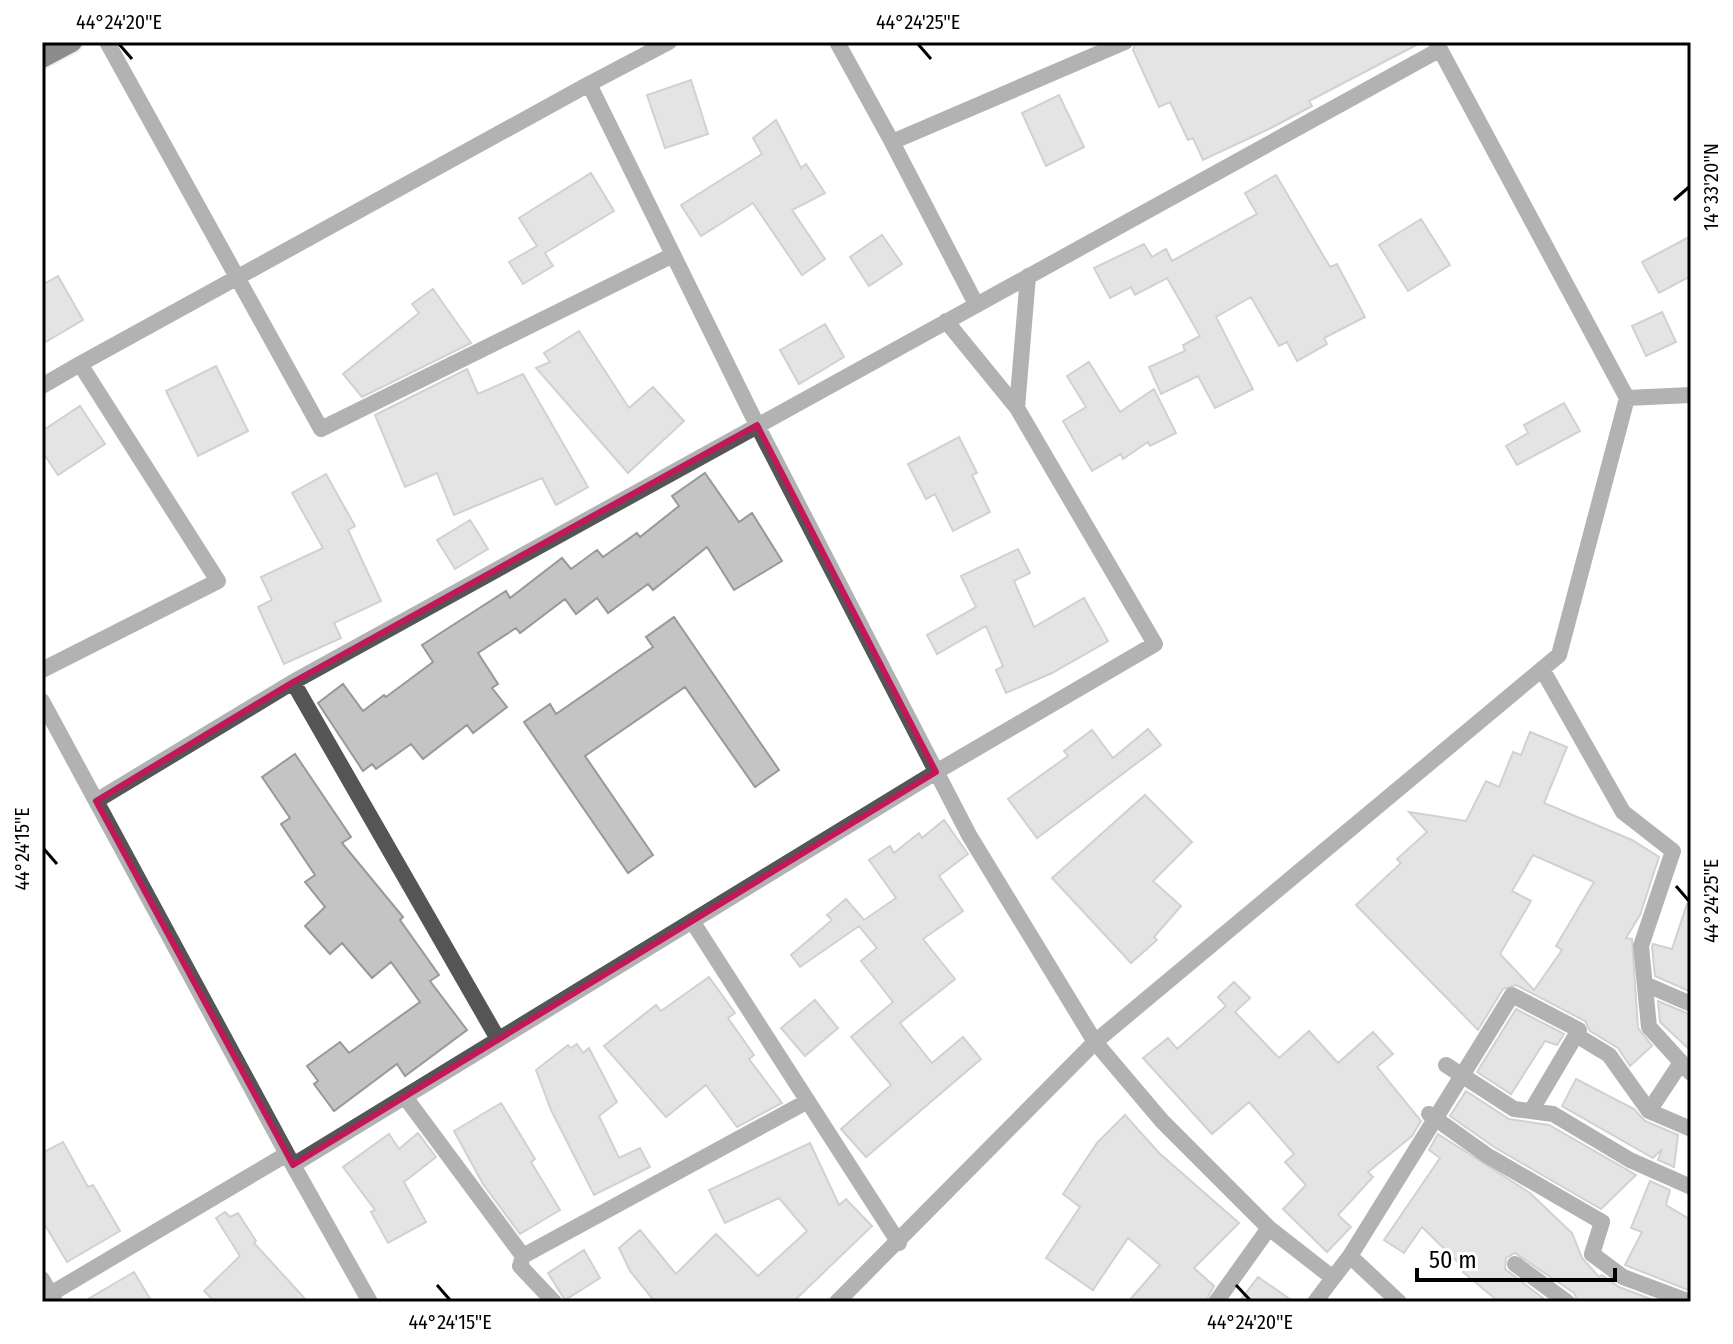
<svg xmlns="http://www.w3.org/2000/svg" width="1733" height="1344" font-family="'Fira Sans Condensed',sans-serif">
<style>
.building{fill:#c4c4c4;stroke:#999;stroke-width:2;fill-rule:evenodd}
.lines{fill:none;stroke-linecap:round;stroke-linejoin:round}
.primary-casing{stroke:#dbdbdb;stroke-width:24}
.minor{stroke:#555;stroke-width:16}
.tertiary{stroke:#555;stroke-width:16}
.primary{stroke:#000;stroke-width:20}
.marked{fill:none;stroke:#c2185b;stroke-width:6;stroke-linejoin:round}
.ticks{fill:none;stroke:#000;stroke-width:3}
.neatline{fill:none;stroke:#000;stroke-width:3}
.ticks-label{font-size:20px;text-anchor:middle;fill:#000}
</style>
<rect width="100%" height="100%" fill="#fff"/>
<path class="building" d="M 1136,42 L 1422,42 L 1309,101 L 1312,106 L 1271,128 L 1203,160 L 1193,138 L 1188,140 L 1170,102 L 1159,107 L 1133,50 Z
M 691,80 L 708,134 L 665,148 L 647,95 Z
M 1059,95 L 1084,147 L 1046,166 L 1022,113 Z
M 776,120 L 801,168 L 806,164 L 825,193 L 792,210 L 825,259 L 802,275 L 753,203 L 701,236 L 681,205 L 762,154 L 753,138 Z
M 591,173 L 614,211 L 545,253 L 553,266 L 523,284 L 509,262 L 537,246 L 519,218 Z
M 1276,175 L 1330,267 L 1337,264 L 1365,317 L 1324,338 L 1327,344 L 1297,361 L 1287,342 L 1279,346 L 1251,297 L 1216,317 L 1253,389 L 1215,408 L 1198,376 L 1161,394 L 1149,367 L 1185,351 L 1183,345 L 1200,336 L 1167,278 L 1135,295 L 1131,287 L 1110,298 L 1094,268 L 1144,244 L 1152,257 L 1166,249 L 1172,261 L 1257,214 L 1245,193 Z
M 1421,219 L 1450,265 L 1408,291 L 1379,245 Z
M 882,235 L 902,264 L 869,286 L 850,257 Z
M 1691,236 L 1691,276 L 1659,293 L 1642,262 Z
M 58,276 L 83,320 L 42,344 L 42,285 Z
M 433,289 L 471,343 L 362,397 L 343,374 L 419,313 L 412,304 Z
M 1662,312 L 1676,342 L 1646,356 L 1632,326 Z
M 825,324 L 844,357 L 799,384 L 780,350 Z
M 579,331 L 629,408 L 653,387 L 684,421 L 628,473 L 536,368 L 550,362 L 544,353 Z
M 1089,362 L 1120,412 L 1154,389 L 1176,433 L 1150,446 L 1148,442 L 1123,459 L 1121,454 L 1092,471 L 1063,421 L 1086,407 L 1067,376 Z
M 216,366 L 248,431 L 198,456 L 166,391 Z
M 467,369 L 478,394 L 523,374 L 588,487 L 556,505 L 542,478 L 454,515 L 437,473 L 405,487 L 375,415 Z
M 1564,403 L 1580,431 L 1517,465 L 1506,446 L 1528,433 L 1524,425 Z
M 80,406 L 105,444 L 58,475 L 42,451 L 42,431 Z
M 959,437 L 977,473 L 972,475 L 990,512 L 953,531 L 935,494 L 926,499 L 908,464 Z
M 705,473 L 739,522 L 752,513 L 782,561 L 734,590 L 707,547 L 653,590 L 648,584 L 608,613 L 597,598 L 576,614 L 565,599 L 520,633 L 516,628 L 478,653 L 498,684 L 492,688 L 507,707 L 473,733 L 467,725 L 423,759 L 411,744 L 376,769 L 372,764 L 363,771 L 318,703 L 343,684 L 363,711 L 384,695 L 386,697 L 433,662 L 422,645 L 506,591 L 510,598 L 562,558 L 571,569 L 597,550 L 603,557 L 637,533 L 640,537 L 679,506 L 672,496 Z
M 326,474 L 355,526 L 348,530 L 381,601 L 334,623 L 341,638 L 284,664 L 258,607 L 272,600 L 261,577 L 323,548 L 292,493 Z
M 470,520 L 488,549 L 455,569 L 437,540 Z
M 1018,549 L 1030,573 L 1014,581 L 1034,627 L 1084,598 L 1108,641 L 1052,673 L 1006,693 L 996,670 L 1003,666 L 986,626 L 937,654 L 927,635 L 976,607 L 961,576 Z
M 674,617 L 779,770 L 755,787 L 685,687 L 585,756 L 653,855 L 628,873 L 524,722 L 550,704 L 556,714 L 653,647 L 646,637 Z
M 1148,729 L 1161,745 L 1037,838 L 1008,799 L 1068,756 L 1064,751 L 1092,730 L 1113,758 Z
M 1530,732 L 1567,747 L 1544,803 L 1632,840 L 1659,857 L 1640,915 L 1626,938 L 1632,939 L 1638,1028 L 1652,1046 L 1630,1066 L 1618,1048 L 1590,1031 L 1585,1021 L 1516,985 L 1503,989 L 1478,1030 L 1356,905 L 1401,863 L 1397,859 L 1427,832 L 1409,812 L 1466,821 L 1486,781 L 1499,787 L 1513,752 L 1521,755 ZM 1533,855 L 1594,882 L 1556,946 L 1562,950 L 1534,990 L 1500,954 L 1531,901 L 1512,891 Z
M 295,754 L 351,837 L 342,843 L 403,917 L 400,920 L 439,975 L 430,981 L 467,1030 L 405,1076 L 397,1064 L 334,1111 L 314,1084 L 318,1081 L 307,1066 L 340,1042 L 349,1053 L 420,1002 L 391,962 L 372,978 L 342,943 L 330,954 L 305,926 L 325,907 L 305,882 L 315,875 L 281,824 L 290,818 L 262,777 Z
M 1145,795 L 1192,842 L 1153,881 L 1181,906 L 1154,937 L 1157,940 L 1131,963 L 1052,878 Z
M 944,820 L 968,854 L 939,876 L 963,911 L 923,939 L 955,979 L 900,1023 L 932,1063 L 963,1037 L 981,1059 L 866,1157 L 841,1129 L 891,1085 L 851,1037 L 893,1002 L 861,961 L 877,948 L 859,926 L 800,967 L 791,955 L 832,920 L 827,915 L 846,899 L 864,920 L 896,898 L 869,860 L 890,846 L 894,853 L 919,833 L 922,838 Z
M 1687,904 L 1691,904 L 1691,992 L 1655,976 L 1652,947 L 1653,944 L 1672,949 Z
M 709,977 L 735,1013 L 728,1018 L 754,1055 L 749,1059 L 782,1103 L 737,1127 L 706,1085 L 666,1117 L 604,1046 L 656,1005 L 661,1011 Z
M 1234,982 L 1250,998 L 1235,1012 L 1279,1058 L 1309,1031 L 1338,1063 L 1373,1032 L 1393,1054 L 1377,1067 L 1421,1121 L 1412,1136 L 1368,1172 L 1373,1177 L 1338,1215 L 1351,1227 L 1327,1252 L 1283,1209 L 1306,1185 L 1285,1162 L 1294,1154 L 1249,1102 L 1212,1134 L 1143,1058 L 1168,1038 L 1177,1049 L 1226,1006 L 1218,997 Z
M 815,1000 L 838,1028 L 805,1056 L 781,1028 Z
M 1658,1001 L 1691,1015 L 1691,1051 L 1660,1022 Z
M 1516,1009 L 1564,1034 L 1557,1045 L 1545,1041 L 1511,1094 L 1477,1072 Z
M 577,1044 L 583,1053 L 589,1048 L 617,1102 L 599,1116 L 619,1158 L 640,1148 L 650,1167 L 594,1195 L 551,1110 L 536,1070 L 568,1045 L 571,1048 Z
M 1576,1079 L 1634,1109 L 1645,1121 L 1678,1135 L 1674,1167 L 1658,1160 L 1662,1149 L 1653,1158 L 1562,1106 Z
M 1466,1091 L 1509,1119 L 1549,1125 L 1636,1175 L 1601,1209 L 1494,1147 L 1450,1116 Z
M 501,1103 L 535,1159 L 531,1162 L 560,1210 L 520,1234 L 483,1184 L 454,1131 Z
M 1125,1115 L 1159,1153 L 1239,1223 L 1194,1268 L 1214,1286 L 1205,1302 L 1128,1302 L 1160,1265 L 1128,1238 L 1093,1290 L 1046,1258 L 1080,1207 L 1063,1194 L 1097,1143 Z
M 418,1133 L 436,1157 L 404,1182 L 426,1222 L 388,1243 L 371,1212 L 375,1210 L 343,1167 L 389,1134 L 399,1149 Z
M 1438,1134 L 1530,1193 L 1572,1233 L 1582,1258 L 1599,1277 L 1602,1275 L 1619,1287 L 1659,1302 L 1578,1302 L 1574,1293 L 1515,1253 L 1506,1258 L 1505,1269 L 1548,1302 L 1499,1302 L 1463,1272 L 1465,1269 L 1422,1227 L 1404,1253 L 1384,1240 L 1440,1158 L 1429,1150 Z
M 63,1142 L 88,1187 L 93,1185 L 120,1231 L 67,1262 L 42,1220 L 42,1153 Z
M 810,1143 L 839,1205 L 846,1199 L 872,1226 L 793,1302 L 655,1302 L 630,1271 L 619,1248 L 640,1230 L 676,1274 L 716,1234 L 758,1276 L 807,1231 L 779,1198 L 725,1223 L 709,1190 Z
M 1650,1181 L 1670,1190 L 1666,1205 L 1691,1220 L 1691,1291 L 1625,1265 L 1642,1232 L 1631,1228 Z
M 225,1212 L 230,1217 L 238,1213 L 256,1241 L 254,1243 L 308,1302 L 215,1302 L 204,1291 L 240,1256 L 216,1218 Z
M 584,1250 L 600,1278 L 565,1300 L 548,1273 Z
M 134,1272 L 152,1302 L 83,1302 Z
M 1258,1277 L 1294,1302 L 1239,1302 Z"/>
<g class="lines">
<g class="primary-casing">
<path id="primary" d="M 42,58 L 72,42"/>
</g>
<path class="minor" d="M 107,42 L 321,429 L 673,255
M 669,42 L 589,84 L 757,425 L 969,835 L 1095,1042 L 1162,1121 L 1269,1228 L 1333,1278 L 1350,1256 L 1399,1302
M 837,42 L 892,142
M 976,304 L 892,142 L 1125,42
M 946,321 L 1017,408
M 80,364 L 589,84
M 42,386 L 80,364 L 218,581 L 42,670
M 1627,398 L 1691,395
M 1542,669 L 1623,812 L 1673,851 L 1641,946 L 1649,1027 L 1691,1073
M 42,701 L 293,1165
M 96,801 L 293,682
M 692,921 L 899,1243
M 1645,984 L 1691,1004
M 1576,1035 L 1609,1055 L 1649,1111 L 1691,1129
M 498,1039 L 293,682 L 1439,50
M 1446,1065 L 1514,1109 L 1553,1114 L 1630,1160 L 1691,1187
M 405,1097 L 523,1256 L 808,1101
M 1649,1111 L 1680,1064
M 1429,1114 L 1488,1156 L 1602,1222 L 1592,1254 L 1623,1277 L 1690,1302
M 523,1256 L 520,1266 L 554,1302
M 1350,1256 L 1512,995 L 1579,1030 L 1531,1111
M 1515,1264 L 1567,1302
M 42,1299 L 287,1154
M 370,1302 L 293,1165 L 936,772 L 1155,644 L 1017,408 L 1028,276
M 837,1302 L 1095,1042 L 1559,655 L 1627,398 L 1436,42
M 1216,1302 L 1269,1228
M 1315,1302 L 1333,1278"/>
<path class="tertiary" d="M 42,1279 L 55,1302"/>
<use href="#primary" class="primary"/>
</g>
<path d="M0 0H1733V1344H0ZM 757,425 L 936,772 L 293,1165 L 96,801 L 293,682 Z" fill="#fff" fill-opacity=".55" fill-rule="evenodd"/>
<path class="marked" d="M 757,425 L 936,772 L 293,1165 L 96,801 L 293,682 Z"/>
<path class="ticks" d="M 119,44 L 132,59M 918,44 L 931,59M 1674,200 L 1689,187M 44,849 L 57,864M 1676,886 L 1689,901M 437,1285 L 450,1300M 1236,1285 L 1250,1300"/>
<rect width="1733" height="1344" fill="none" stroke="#ffffff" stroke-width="88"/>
<path d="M1417 1268v12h198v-12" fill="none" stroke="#000000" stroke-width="4"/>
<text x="1429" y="1268" font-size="24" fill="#000000" stroke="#ffffff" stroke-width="6" paint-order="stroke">50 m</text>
<rect x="44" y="44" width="1645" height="1256" class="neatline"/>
<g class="ticks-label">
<text x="119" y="29">44°24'20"E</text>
<text x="918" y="29">44°24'25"E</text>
<text transform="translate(1711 187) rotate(-90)" y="7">14°33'20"N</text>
<text transform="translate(22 849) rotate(-90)" y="7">44°24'15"E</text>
<text transform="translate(1711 901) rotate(-90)" y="7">44°24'25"E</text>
<text x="450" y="1329">44°24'15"E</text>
<text x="1250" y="1329">44°24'20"E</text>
</g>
</svg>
